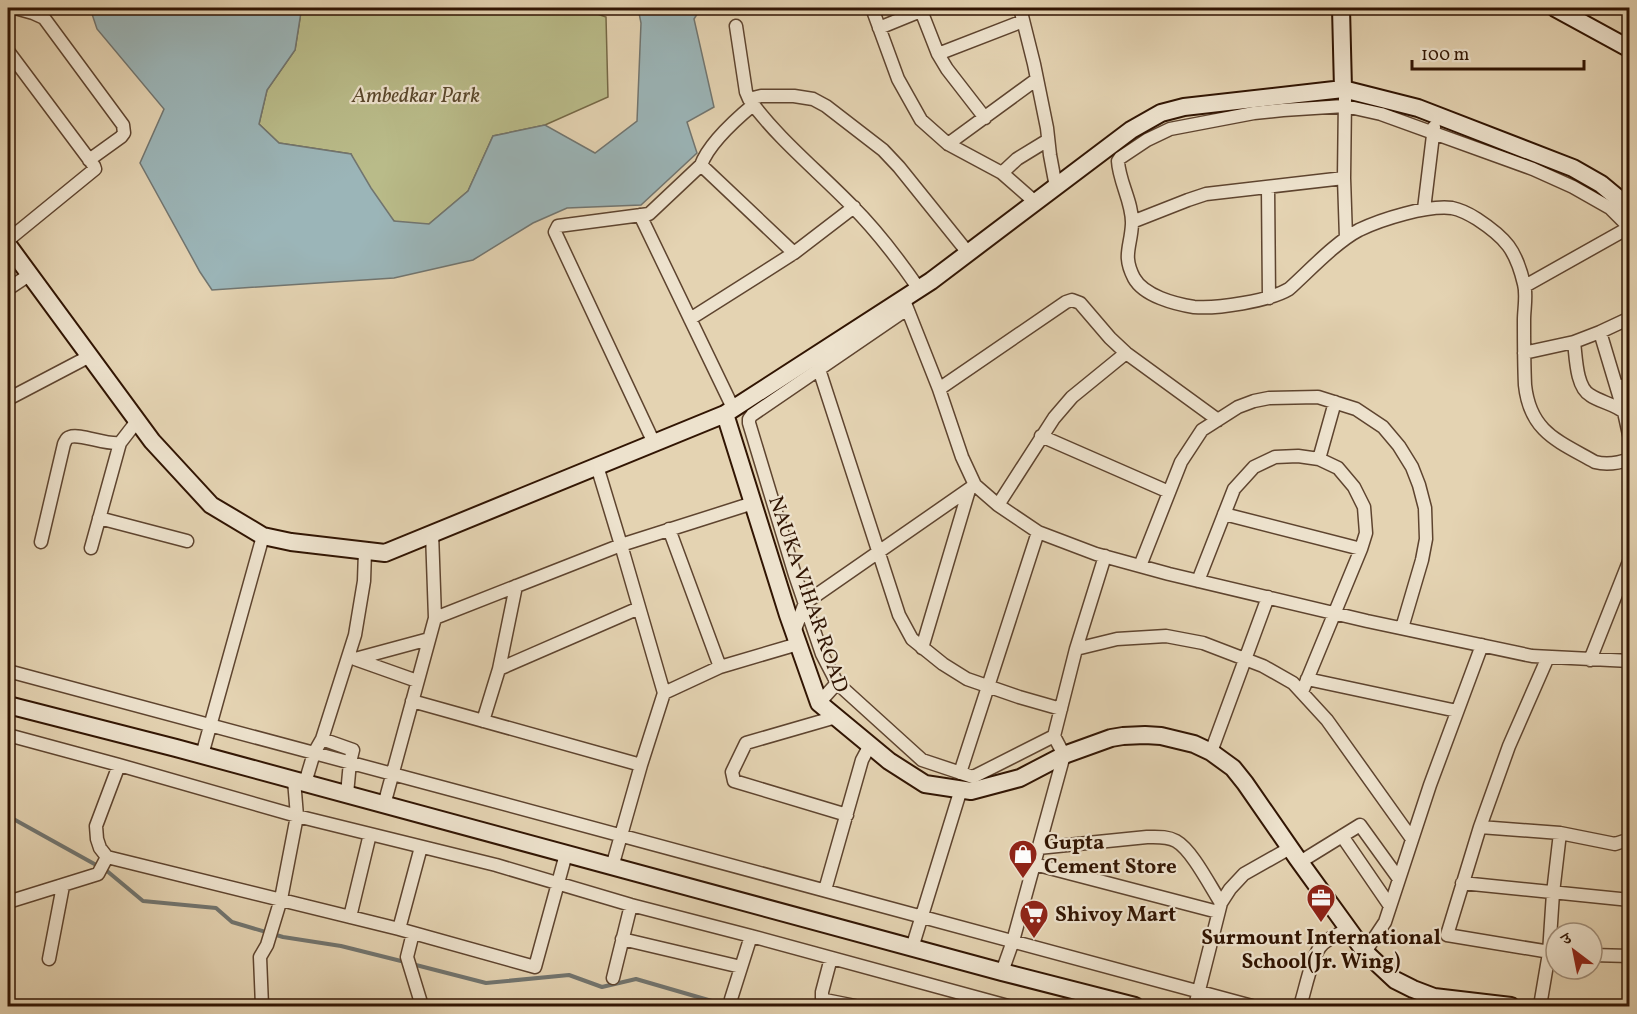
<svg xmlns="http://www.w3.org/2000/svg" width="1637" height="1014" font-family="Vollkorn,'Noto Serif Devanagari',serif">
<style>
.green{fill:#b9bb89;stroke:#756846;stroke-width:1.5}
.water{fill:#9bb5b8;stroke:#717570;stroke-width:1.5}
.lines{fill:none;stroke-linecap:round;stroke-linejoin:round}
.stream{stroke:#717570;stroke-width:4}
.street-casing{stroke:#5e442f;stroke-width:15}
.secondary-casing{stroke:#311503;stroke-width:20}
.street{stroke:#ede2cd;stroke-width:12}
.secondary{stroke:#ede2cd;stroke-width:16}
.labels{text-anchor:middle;stroke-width:4.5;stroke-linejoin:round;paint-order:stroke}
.park-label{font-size:21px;font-style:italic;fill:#5a472b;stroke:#ede2cd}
.street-label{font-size:21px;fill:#311503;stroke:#ede2cd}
.poi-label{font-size:21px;font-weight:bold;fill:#311503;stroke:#ede2cd;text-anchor:start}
</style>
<rect width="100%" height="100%" fill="#e4d3b2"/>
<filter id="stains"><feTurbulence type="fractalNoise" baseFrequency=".00333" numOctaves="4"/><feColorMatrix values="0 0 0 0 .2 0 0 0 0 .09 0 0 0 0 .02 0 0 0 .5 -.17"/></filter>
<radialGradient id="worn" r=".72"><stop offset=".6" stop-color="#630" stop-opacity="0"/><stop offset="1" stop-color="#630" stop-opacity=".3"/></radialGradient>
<path class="green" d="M 298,8 L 580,8 L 606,17 L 608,97 L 545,125 L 493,136 L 468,191 L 429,224 L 410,228 L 394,221 L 363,185 L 351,154 L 279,143 L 259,124 L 267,90 L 295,50 L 301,12 Z"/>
<path class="water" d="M 90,8 L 298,8 L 301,12 L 295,50 L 267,90 L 259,124 L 279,143 L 351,154 L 371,188 L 394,221 L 429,224 L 468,191 L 493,136 L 545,125 L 595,153 L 637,121 L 641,23 L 638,8 L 701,8 L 694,19 L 714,107 L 687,122 L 697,153 L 641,205 L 567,208 L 533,223 L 473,260 L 394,278 L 212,290 L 200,272 L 140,163 L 164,109 L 97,29 Z"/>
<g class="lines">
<path class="stream" d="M 8,816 L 107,871 L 143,901 L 216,908 L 232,922 L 283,937 L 341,946 L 405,962
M 412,964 L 486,983 L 569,975 L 602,987 L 636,979 L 729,1006"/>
<g class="street-casing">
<path id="street" d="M 15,8 L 33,13 L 44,18 L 123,125 L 124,133 L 121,137 L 89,160
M 872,8 L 898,79 L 921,120 L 948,144 L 1002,173 L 1035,202
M 920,8 L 938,54 L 947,69 L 985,118
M 1020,8 L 1034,64 L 1047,128 L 1050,155 L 1056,187
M 736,26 L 746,92 L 749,99 C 778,139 817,170 852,206 C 877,231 899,260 919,289
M 879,28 L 928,8
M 8,51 L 94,166 L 95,169 L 8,240
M 938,54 L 1023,21
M 1345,98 L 1344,178 L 1346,238
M 749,99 L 761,96 L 794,96 L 813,99 L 826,106 L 883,150 L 899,167 L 969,254
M 948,144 L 1037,79
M 701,165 L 794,253
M 1002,173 L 1017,159 L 1048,140
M 1268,187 L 1269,298
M 1424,209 L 1434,127
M 640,215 L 733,408
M 1132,222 L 1188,200 L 1206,194 L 1344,178
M 1630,228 L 1610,208 L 1573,187 L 1533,169 L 1381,114 L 1345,106 L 1283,110 L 1254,113 L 1170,129 L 1147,140 L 1120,158 L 1118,161 C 1119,182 1133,203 1132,224 C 1131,247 1122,255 1134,278 C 1144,296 1175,304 1194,307 C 1217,309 1269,301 1289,289 C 1309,271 1336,242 1359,230 C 1382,219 1427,205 1452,208 C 1462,210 1469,214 1477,219 C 1506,238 1516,250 1524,284 C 1527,295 1524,309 1524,320 C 1524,342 1524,363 1525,385 C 1530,432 1558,441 1595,462 C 1606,465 1619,463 1630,459
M 1525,286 L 1630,227
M 8,289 L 29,275
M 905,303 L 939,389 L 962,457 L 975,485 L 998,505 L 1038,532 L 1096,554 L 1169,574 L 1367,621 L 1532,656 L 1630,661
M 907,309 L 752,415 L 749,419 L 749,423 L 795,575 L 822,654 L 837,683 L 922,760 L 973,777 L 1054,736 L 1076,649 L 1105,556
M 690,319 L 794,253 L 854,207
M 1600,332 L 1624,412
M 1574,342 C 1576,357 1576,387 1590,395 C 1600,402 1614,404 1624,412 L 1630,439
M 1524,353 L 1574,342 L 1600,332 L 1630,318
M 817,363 L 899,615 L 912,639 L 943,664 L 967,679 L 1019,697 L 1061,709
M 1617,387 L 1630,384
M 939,389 L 1066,302 L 1072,300 L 1080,303 L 1110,338 L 1126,353 L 1218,420
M 8,399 L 90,356
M 1041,436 L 1169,492
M 654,443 L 555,232 L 558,226 L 649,214 L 701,165 C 709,143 735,120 753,105
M 1319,459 L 1335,402
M 597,466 L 621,545 L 753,503
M 998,505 L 1054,418 L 1072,397 L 1126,353
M 1224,514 L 1361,549
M 99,518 L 187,541
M 669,529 L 720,667
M 41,542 L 64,444 C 66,440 66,438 70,437 C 79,433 106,445 120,443 L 137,421
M 91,548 L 120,443
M 1140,566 L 1181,462 L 1202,430 L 1238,407 L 1254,401 L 1269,398 L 1318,397 L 1356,409 L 1383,427 L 1399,446 L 1412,467 L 1419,485 L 1425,508 L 1426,539 L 1422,560 L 1402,628
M 1198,581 L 1234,489 L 1254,467 L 1275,457 L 1298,456 L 1319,459 L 1338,468 L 1354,487 L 1364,507 L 1366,533 L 1361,549 L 1302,692
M 435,618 L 621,545 L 664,693 L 641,765 L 612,867
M 794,632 L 805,603 L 975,485
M 922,648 L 969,490
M 1076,649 L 1117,639 L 1166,636 L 1203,643 L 1263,666 L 1293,683 L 1327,720 L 1412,839
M 1548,657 L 1509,746 L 1480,827 L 1560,833 L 1615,844 L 1630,839
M 355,659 L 429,639
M 355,659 L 417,681
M 1590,660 L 1630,559
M 499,669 L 639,608
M 8,671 L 471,795 L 1252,1006
M 1307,679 L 1457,711
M 664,693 L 720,667 L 798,644
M 412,701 L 641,765
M 819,703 L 837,683
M 836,717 L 746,743 L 732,772 L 734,781 L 847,815
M 483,721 L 499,669 L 516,586
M 8,735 L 119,765 L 297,816 L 496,865 L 631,905 L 751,936 L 1008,1006
M 322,739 L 355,635 L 364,581 L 365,551
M 1211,752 L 1268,597
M 202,755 L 263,536
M 960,773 L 1038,532
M 305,783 L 314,753 L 322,739 L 353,750 L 350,762 L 347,794
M 384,805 L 435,618 L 432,533
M 1480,827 L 1447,935 L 1556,953
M 1342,836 L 1390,906
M 1038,848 L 1147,837 C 1157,837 1167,836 1176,841 C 1192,850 1210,886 1221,903
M 107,857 L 100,848 L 97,839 L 96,826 L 119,765
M 1300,862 L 1360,825 L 1399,879
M 1034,864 L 1218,912
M 1462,883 L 1630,900
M 825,890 L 862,760 L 870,745
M 8,902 L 98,874 L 107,857 L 399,929 L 535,967 L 566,854
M 350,917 L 370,834
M 399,929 L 421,847
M 413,933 L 407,957 L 422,1006
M 622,939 L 741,967
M 912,948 L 961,789
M 1365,952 L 1385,922 L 1430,785 L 1482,645
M 1592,955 L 1630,956
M 831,958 L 822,992 L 822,998 L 825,1000 L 855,1006
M 49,959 L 63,886
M 1002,972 L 1013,941 L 1064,755 L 1054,736
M 613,978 L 631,905
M 731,999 L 751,936
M 262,1006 L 260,957 L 267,945 L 281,899 L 297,816 L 294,780
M 1195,1006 L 1221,903 L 1230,889 L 1244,874 L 1290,848
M 1300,1006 C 1305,991 1311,959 1320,947 C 1327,938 1339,934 1349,929
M 1540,1006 L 1549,953 L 1553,893 L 1560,833"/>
</g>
<g class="secondary-casing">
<path id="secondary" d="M 1341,8 L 1343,89
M 1555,8 L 1630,49
M 8,245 L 152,441 L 211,505 L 263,536 L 291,542 L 385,553 L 725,414 L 931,281 L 1131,130 L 1161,113 L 1184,107 L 1343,89 L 1418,108 L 1573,168 L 1601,184 L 1625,204 L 1630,211
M 725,414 L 788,615 L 819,703 L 889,761 L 925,784 L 971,791 L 1020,778 L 1064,755 L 1111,738 L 1123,736 L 1145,735 L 1161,736 L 1194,744 L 1211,752 L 1233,768 L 1245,783 L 1297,858 L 1365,952 L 1395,980 L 1413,989 L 1434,997 L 1511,1006
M 8,705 L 176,748 L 1002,972 L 1135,1006"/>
</g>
<use href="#street" class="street"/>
<use href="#secondary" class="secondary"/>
</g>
<defs>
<g id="shop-pin" transform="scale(1.5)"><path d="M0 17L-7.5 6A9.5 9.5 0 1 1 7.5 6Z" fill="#8f2418" stroke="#ede2cd"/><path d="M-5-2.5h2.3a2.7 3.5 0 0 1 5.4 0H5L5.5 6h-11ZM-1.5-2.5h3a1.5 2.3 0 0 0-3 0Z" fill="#fff"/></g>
<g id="office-pin" transform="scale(1.5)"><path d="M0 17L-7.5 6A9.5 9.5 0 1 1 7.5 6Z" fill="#8f2418" stroke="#ede2cd"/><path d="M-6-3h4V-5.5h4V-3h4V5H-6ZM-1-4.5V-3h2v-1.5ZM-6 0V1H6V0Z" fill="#fff"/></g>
<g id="supermarket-pin" transform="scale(1.5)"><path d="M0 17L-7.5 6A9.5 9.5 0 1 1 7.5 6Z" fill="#8f2418" stroke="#ede2cd"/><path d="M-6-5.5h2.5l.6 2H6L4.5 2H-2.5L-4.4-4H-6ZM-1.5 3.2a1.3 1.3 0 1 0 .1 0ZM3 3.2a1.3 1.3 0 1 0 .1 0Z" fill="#fff"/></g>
</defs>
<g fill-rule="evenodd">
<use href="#shop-pin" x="1023" y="854"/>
<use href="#office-pin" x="1321" y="898"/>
<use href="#supermarket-pin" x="1034" y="914"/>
</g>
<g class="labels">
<g class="park-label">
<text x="416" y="102">Ambedkar Park</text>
</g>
<g class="street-label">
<text transform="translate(809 594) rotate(71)" y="7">NAUKA VIHAR ROAD</text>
</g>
<g class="poi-label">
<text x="1044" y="849">Gupta<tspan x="1044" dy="24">Cement Store</tspan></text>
<text x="1055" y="921">Shivoy Mart</text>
<text x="1321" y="944" text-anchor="middle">Surmount International<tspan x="1321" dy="24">School(Jr. Wing)</tspan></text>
</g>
</g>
<rect width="1637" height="1014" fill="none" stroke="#e4d3b2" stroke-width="30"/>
<rect x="9" y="9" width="1619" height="996" fill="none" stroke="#311503" stroke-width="3"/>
<rect x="15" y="15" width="1607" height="984" fill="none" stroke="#311503" stroke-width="1.5"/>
<g transform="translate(1574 951) rotate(328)"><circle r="28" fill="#ede2cd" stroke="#a2907c" stroke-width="1.5"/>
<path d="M0-4.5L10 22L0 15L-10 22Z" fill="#8f2418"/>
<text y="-9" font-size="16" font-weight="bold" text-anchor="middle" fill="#311503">उ</text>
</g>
<path d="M1412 60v9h172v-9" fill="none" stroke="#311503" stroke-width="3"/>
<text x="1421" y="60" font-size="18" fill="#311503" stroke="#ede2cd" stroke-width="4.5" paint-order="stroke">100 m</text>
<rect width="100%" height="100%" filter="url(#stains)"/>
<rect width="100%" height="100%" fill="url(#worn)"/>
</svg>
